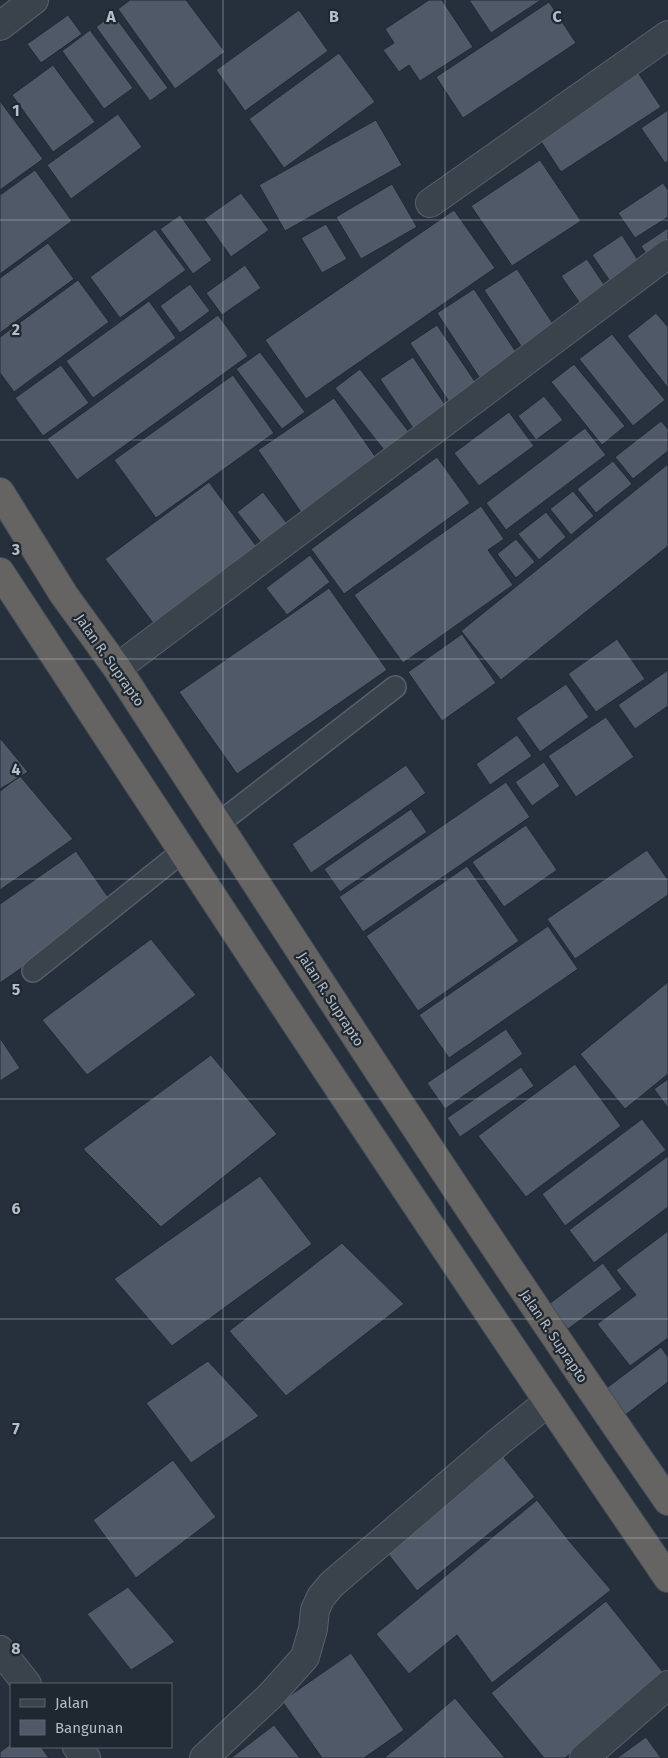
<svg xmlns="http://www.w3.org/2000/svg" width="668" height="1758" font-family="'Fira Sans',sans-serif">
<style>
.building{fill:#4f5967;stroke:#212933}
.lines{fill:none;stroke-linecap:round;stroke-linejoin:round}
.service-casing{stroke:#58606a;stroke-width:24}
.minor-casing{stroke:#58606a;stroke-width:30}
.trunk-casing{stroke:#454d57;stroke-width:30}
.service{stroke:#3a424c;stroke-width:21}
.minor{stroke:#3a424c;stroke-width:28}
.trunk{stroke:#656462;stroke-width:28}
.grid{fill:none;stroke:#b5bdc7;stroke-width:1;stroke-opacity:0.55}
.labels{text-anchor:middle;stroke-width:4.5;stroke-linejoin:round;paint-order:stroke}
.street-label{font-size:14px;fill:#b5bdc7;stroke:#1f2731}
.grid-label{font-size:16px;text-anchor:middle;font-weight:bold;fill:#b5bdc7;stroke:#1f2731;stroke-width:4.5;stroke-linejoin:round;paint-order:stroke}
</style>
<rect width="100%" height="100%" fill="#26303c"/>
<path class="building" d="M 130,0 L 186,0 L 225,52 L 175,89 L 118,9 Z
M 429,0 L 442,0 L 473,47 L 420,81 L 409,65 L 399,72 L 383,50 L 394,43 L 385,29 Z
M 469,0 L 541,0 L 491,33 Z
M 549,2 L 576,43 L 463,118 L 436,77 Z
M 299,10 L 328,51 L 245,111 L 216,70 Z
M 113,14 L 168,88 L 150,101 L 96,27 Z
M 68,15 L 82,34 L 41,63 L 27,44 Z
M 90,30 L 133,88 L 104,109 L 62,51 Z
M 339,53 L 375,102 L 284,168 L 249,119 Z
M 53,65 L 95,122 L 53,152 L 12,95 Z
M 635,68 L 661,107 L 561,172 L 536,134 Z
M 0,101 L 43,159 L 0,190 Z
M 668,110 L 668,161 L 665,163 L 641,128 Z
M 118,114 L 142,147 L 71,199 L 47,165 Z
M 376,120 L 402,165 L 285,231 L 259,185 Z
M 540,160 L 581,221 L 512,266 L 471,206 Z
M 35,170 L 72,221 L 0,274 L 0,195 Z
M 663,183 L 668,190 L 668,217 L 635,238 L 618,213 Z
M 392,184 L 417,227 L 361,259 L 336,217 Z
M 241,193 L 269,230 L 231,257 L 204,219 Z
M 454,210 L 495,268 L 306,399 L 265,340 Z
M 180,215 L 212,260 L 193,274 L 160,229 Z
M 326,224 L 347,259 L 322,273 L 301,238 Z
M 668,228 L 668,250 L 651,261 L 641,246 Z
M 155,229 L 186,270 L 120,318 L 90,277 Z
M 622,235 L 643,268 L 614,287 L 592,255 Z
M 48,243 L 74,279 L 0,333 L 0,278 Z
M 587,259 L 611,295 L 586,312 L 561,276 Z
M 245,265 L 261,288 L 222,315 L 206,293 Z
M 517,269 L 559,333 L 527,355 L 484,290 Z
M 78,280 L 109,322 L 14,392 L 0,373 L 0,337 Z
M 190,284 L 210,311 L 180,333 L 160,306 Z
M 474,289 L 522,361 L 485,386 L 437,313 Z
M 149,301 L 176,338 L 93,398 L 66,361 Z
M 656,313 L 668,327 L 668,388 L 627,336 Z
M 218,315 L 248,356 L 77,480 L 47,439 Z
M 437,325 L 482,392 L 454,409 L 410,343 Z
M 612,334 L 665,400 L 633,426 L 579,359 Z
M 260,352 L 305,412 L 282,429 L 236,369 Z
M 413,357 L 450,412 L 417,434 L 380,379 Z
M 574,364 L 625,426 L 602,445 L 551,382 Z
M 61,365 L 89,403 L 43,436 L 15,398 Z
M 360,369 L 416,441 L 392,460 L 335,388 Z
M 233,375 L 274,433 L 156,518 L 114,460 Z
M 544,396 L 563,420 L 536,440 L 518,416 Z
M 334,398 L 382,466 L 305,518 L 258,450 Z
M 509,412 L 534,446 L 479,486 L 454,453 Z
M 661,421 L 668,429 L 668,451 L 633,479 L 615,457 Z
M 585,428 L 606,455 L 506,530 L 486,503 Z
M 437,457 L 470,503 L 344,594 L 311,549 Z
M 613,461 L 632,484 L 596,513 L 577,489 Z
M 668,464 L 668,546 L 501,680 L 461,631 Z
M 209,482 L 262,554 L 159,631 L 105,559 Z
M 573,491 L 594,516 L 571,535 L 550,509 Z
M 263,492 L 292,530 L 267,550 L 237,512 Z
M 481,506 L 504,539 L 488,550 L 513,585 L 403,663 L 354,595 Z
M 546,512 L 566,537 L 539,560 L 518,534 Z
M 516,539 L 535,562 L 516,578 L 497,554 Z
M 310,555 L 330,582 L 287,615 L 266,588 Z
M 329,588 L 387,670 L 237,774 L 179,692 Z
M 462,634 L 496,683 L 442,721 L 408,672 Z
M 617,639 L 645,679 L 596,712 L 568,674 Z
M 668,670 L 668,706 L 635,729 L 618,705 Z
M 566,684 L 589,717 L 540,752 L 516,718 Z
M 606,717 L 634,757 L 576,797 L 548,756 Z
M 517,735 L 532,756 L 490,785 L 476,764 Z
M 0,738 L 28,772 L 0,789 Z
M 544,762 L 560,786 L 532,806 L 515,782 Z
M 406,765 L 426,793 L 311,873 L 292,844 Z
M 20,776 L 73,839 L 0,890 L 0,791 Z
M 506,782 L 530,817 L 363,932 L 339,897 Z
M 411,809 L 427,832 L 340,892 L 324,869 Z
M 526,825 L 557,870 L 504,907 L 472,862 Z
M 647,850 L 668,880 L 668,895 L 575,959 L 547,919 Z
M 76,851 L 113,904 L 0,983 L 0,904 Z
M 467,866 L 519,941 L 418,1011 L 366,936 Z
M 548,926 L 578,969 L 449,1058 L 419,1015 Z
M 151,939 L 196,995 L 87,1075 L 42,1020 Z
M 668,982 L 668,1074 L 625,1109 L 580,1054 Z
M 506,1029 L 523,1054 L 445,1109 L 427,1083 Z
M 0,1038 L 20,1068 L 0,1081 Z
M 211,1055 L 277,1134 L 161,1227 L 83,1149 Z
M 575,1064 L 621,1126 L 526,1197 L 478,1136 Z
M 521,1067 L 534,1086 L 460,1137 L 447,1118 Z
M 668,1079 L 668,1108 L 654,1089 Z
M 642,1119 L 666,1150 L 565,1226 L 542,1194 Z
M 668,1156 L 668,1207 L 594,1263 L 569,1230 Z
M 260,1176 L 312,1244 L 172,1346 L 114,1279 Z
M 668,1231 L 668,1338 L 630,1366 L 597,1324 L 636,1295 L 616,1270 Z
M 342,1243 L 404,1304 L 286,1396 L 229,1331 Z
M 603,1263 L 622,1289 L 568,1329 L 549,1304 Z
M 661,1347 L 668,1357 L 668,1382 L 624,1416 L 604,1390 Z
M 208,1361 L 259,1416 L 191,1463 L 146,1403 Z
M 499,1451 L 535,1497 L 417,1591 L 381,1545 Z
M 173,1460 L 216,1517 L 136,1578 L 93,1520 Z
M 537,1500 L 570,1542 L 611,1590 L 492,1683 L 457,1635 L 409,1674 L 376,1634 Z
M 128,1587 L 175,1642 L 131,1670 L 87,1614 Z
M 606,1601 L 666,1676 L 565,1758 L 544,1758 L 491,1693 Z
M 351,1653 L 404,1730 L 364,1758 L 322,1758 L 282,1701 Z
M 455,1698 L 505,1758 L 384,1758 L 418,1730 Z
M 274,1725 L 300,1758 L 231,1758 Z
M 646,1737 L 661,1758 L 617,1758 Z
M 11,1744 L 11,1747 L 41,1747 L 49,1758 L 0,1758 L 0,1752 Z"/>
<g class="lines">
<g class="service-casing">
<path id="service" d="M 218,824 L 395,687
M 33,971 L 183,851"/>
</g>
<g class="minor-casing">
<path id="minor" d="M 0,26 L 34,0
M 430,203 L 668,35
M 117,668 L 668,254
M 0,1650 L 27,1684
M 77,1747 L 86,1758
M 204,1758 L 270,1696 L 305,1657 L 313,1629 L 315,1610 L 321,1597 L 332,1584 L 502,1439 L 548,1402
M 584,1758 L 668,1685"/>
</g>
<g class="trunk-casing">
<path id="trunk" d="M 0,492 L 64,595 L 117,668 C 298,948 478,1228 668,1501
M 0,572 C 220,909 441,1246 668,1578"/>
</g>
<use href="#service" class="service"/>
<use href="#minor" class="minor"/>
<use href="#trunk" class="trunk"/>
</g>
<path class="grid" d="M 223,0 L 223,1758M 445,0 L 445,1758M 0,220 L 668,220M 0,440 L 668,440M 0,659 L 668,659M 0,879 L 668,879M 0,1099 L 668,1099M 0,1319 L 668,1319M 0,1538 L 668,1538"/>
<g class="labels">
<g class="street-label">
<text transform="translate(110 660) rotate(55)" y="5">Jalan R. Suprapto</text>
<text transform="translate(331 999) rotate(57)" y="5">Jalan R. Suprapto</text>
<text transform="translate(554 1336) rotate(56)" y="5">Jalan R. Suprapto</text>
</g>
</g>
<g class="grid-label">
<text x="111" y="22">A</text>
<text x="334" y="22">B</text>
<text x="557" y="22">C</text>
<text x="16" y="116">1</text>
<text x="16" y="335">2</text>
<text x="16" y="555">3</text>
<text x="16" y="775">4</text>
<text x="16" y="995">5</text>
<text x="16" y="1214">6</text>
<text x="16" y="1434">7</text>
<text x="16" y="1654">8</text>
</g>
<rect x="10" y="1683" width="162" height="65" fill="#1f2731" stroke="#5b636d"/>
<rect x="20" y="1699" width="25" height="8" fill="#3a424c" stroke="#5b636d"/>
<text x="55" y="1708" font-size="15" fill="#b5bdc7">Jalan</text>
<rect x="20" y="1720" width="25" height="15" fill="#4f5967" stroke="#5b636d"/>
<text x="55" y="1733" font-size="15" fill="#b5bdc7">Bangunan</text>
</svg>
